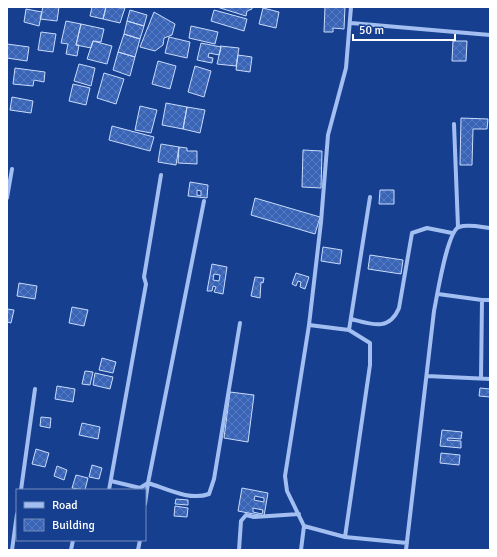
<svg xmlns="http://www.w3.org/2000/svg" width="497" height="557" font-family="Signika,sans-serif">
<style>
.building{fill:url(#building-cross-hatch);stroke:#c9dbfb;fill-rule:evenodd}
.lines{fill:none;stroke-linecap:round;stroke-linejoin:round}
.street{stroke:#a3bef0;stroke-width:4}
</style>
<defs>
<pattern id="building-cross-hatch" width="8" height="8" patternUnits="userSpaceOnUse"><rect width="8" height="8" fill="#3a65b6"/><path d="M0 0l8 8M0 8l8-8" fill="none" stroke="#587cc1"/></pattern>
</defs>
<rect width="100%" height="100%" fill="#163f90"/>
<path class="building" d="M 43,7 L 59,7 L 57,21 L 40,19 Z
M 92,7 L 106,7 L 103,19 L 90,16 Z
M 106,7 L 125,8 L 120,23 L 103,19 Z
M 217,7 L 252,7 L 252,9 L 247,11 L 246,16 Z
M 325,7 L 345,7 L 344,29 L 333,28 L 333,32 L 324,32 Z
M 263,8 L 279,12 L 276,28 L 259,24 Z
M 26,9 L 42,12 L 39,26 L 24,22 Z
M 130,10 L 147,15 L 144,26 L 127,21 Z
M 214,10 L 247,19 L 244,31 L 211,21 Z
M 154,12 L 175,24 L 172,35 L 164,38 L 163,45 L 155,51 L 140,47 Z
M 66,21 L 81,24 L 76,45 L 79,45 L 77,56 L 66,54 L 68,44 L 61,43 Z
M 127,21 L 144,26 L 140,39 L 124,34 Z
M 81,24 L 104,29 L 101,42 L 93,41 L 91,48 L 76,45 Z
M 191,26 L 218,32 L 215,44 L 189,38 Z
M 41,32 L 56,34 L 53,52 L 38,50 Z
M 124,34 L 140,39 L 135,57 L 118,52 Z
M 169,37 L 190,42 L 187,58 L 165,53 Z
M 93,41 L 112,46 L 107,64 L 87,59 Z
M 453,41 L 467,41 L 466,61 L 452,61 Z
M 201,43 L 221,47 L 219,55 L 209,53 L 208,57 L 213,58 L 212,63 L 197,60 Z
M 7,44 L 29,47 L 27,61 L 7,58 Z
M 220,46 L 239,48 L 236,66 L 217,64 L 221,47 Z
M 118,52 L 135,57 L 130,76 L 113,70 Z
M 238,55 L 252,57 L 250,72 L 236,70 Z
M 158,61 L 176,66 L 170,89 L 152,84 Z
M 79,64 L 95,68 L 91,86 L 74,81 Z
M 195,66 L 211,71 L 204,97 L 188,92 Z
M 15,68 L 45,72 L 44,82 L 34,80 L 33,86 L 13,84 Z
M 104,73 L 124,79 L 116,104 L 97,98 Z
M 73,84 L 90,88 L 86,105 L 69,101 Z
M 12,97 L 33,101 L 31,113 L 10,110 Z
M 166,103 L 187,107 L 183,129 L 162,125 Z
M 140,106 L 157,110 L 151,133 L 135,130 Z
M 187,107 L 205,110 L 200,133 L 183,129 Z
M 461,118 L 488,119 L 487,129 L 473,129 L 472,165 L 460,165 Z
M 112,126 L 154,137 L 150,151 L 109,140 Z
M 161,144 L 179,147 L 176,165 L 158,162 Z
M 179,147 L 187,148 L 187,151 L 197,151 L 197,164 L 178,163 Z
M 303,150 L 322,151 L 321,188 L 302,187 Z
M 190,182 L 208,185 L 207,198 L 188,196 ZM 197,190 L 201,191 L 201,196 L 197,195 Z
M 380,190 L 394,190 L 394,204 L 379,204 Z
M 255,198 L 320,217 L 315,234 L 251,215 Z
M 323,247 L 342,250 L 340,264 L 321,261 Z
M 370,255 L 403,260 L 401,274 L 368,269 Z
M 212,264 L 227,267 L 223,294 L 214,292 L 216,287 L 213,286 L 212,291 L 207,291 ZM 214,274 L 220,275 L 219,281 L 213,280 Z
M 296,273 L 309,277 L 305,289 L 300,287 L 301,282 L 298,281 L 296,286 L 292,284 Z
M 255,277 L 264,278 L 263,283 L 261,282 L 260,298 L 251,296 Z
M 19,283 L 37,286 L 35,299 L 17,296 Z
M 72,307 L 88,310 L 84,326 L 69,323 Z
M 7,309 L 14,310 L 11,323 L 7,322 Z
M 102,358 L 116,362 L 113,373 L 99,370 Z
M 85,371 L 93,372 L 90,385 L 82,384 Z
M 95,373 L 113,377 L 110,389 L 93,385 Z
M 57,386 L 75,389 L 73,402 L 55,399 Z
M 480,388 L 490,389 L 490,397 L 479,396 Z
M 230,392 L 254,395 L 248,442 L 224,438 Z
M 41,417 L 51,418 L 50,428 L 40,426 Z
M 82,423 L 100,427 L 98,439 L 79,435 Z
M 442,430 L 462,432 L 461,439 L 448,438 L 447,440 L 461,441 L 461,448 L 440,446 Z
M 36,449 L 49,453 L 45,467 L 32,464 Z
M 441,453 L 460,455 L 459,465 L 440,463 Z
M 92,465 L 102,468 L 99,479 L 89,477 Z
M 57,466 L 67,470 L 64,480 L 54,476 Z
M 76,475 L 88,478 L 85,490 L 72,488 Z
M 242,488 L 268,493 L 264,516 L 238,511 ZM 255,496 L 264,498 L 264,502 L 254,500 ZM 253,508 L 263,510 L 262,514 L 253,512 Z
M 176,499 L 188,500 L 188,505 L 175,504 Z
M 175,506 L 188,508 L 187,517 L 174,516 Z"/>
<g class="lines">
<path class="street" d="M 351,7 L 346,68 L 328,135 L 321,222 L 309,325 L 285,476 L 287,491 L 304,526 L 345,537 L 407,543
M 351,23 L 490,35
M 454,124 L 458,227
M 7,198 L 12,169
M 438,294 L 482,300 L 481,378
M 482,300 L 490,300
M 351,319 C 371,324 389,332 399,308 L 412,233 L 427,228 L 452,233
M 309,325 L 349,330 L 370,343 L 370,365 L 345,537
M 349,330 L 370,197
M 427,376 L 490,379
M 111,481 L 140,488 L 148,483 L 204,201
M 21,490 L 35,389
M 109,490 L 146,284 L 144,277 L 161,175
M 145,504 L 148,483 C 167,489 190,501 209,494 L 214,479 L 240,323
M 12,550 L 17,514
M 71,550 L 73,540
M 138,550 L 140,540
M 239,550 L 241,521 L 246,515 L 254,517 L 299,514
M 301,550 L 304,526
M 406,550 L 434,311 C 437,297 447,231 459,227 C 468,224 481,227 490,228"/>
</g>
<rect width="497" height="557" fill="none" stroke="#ffffff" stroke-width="16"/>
<rect x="16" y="489" width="130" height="52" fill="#163f90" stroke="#738cbc"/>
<rect x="24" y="502" width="20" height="6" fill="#a3bef0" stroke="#738cbc"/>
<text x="52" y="509" font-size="12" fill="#ffffff">Road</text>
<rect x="24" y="519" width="20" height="12" fill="url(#building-cross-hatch)" stroke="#738cbc"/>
<text x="52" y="529" font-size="12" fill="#ffffff">Building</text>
<path d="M353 34v6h102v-6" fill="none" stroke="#ffffff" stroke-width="2"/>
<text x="359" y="34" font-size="12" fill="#ffffff" stroke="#163f90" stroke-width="3" paint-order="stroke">50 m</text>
</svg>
